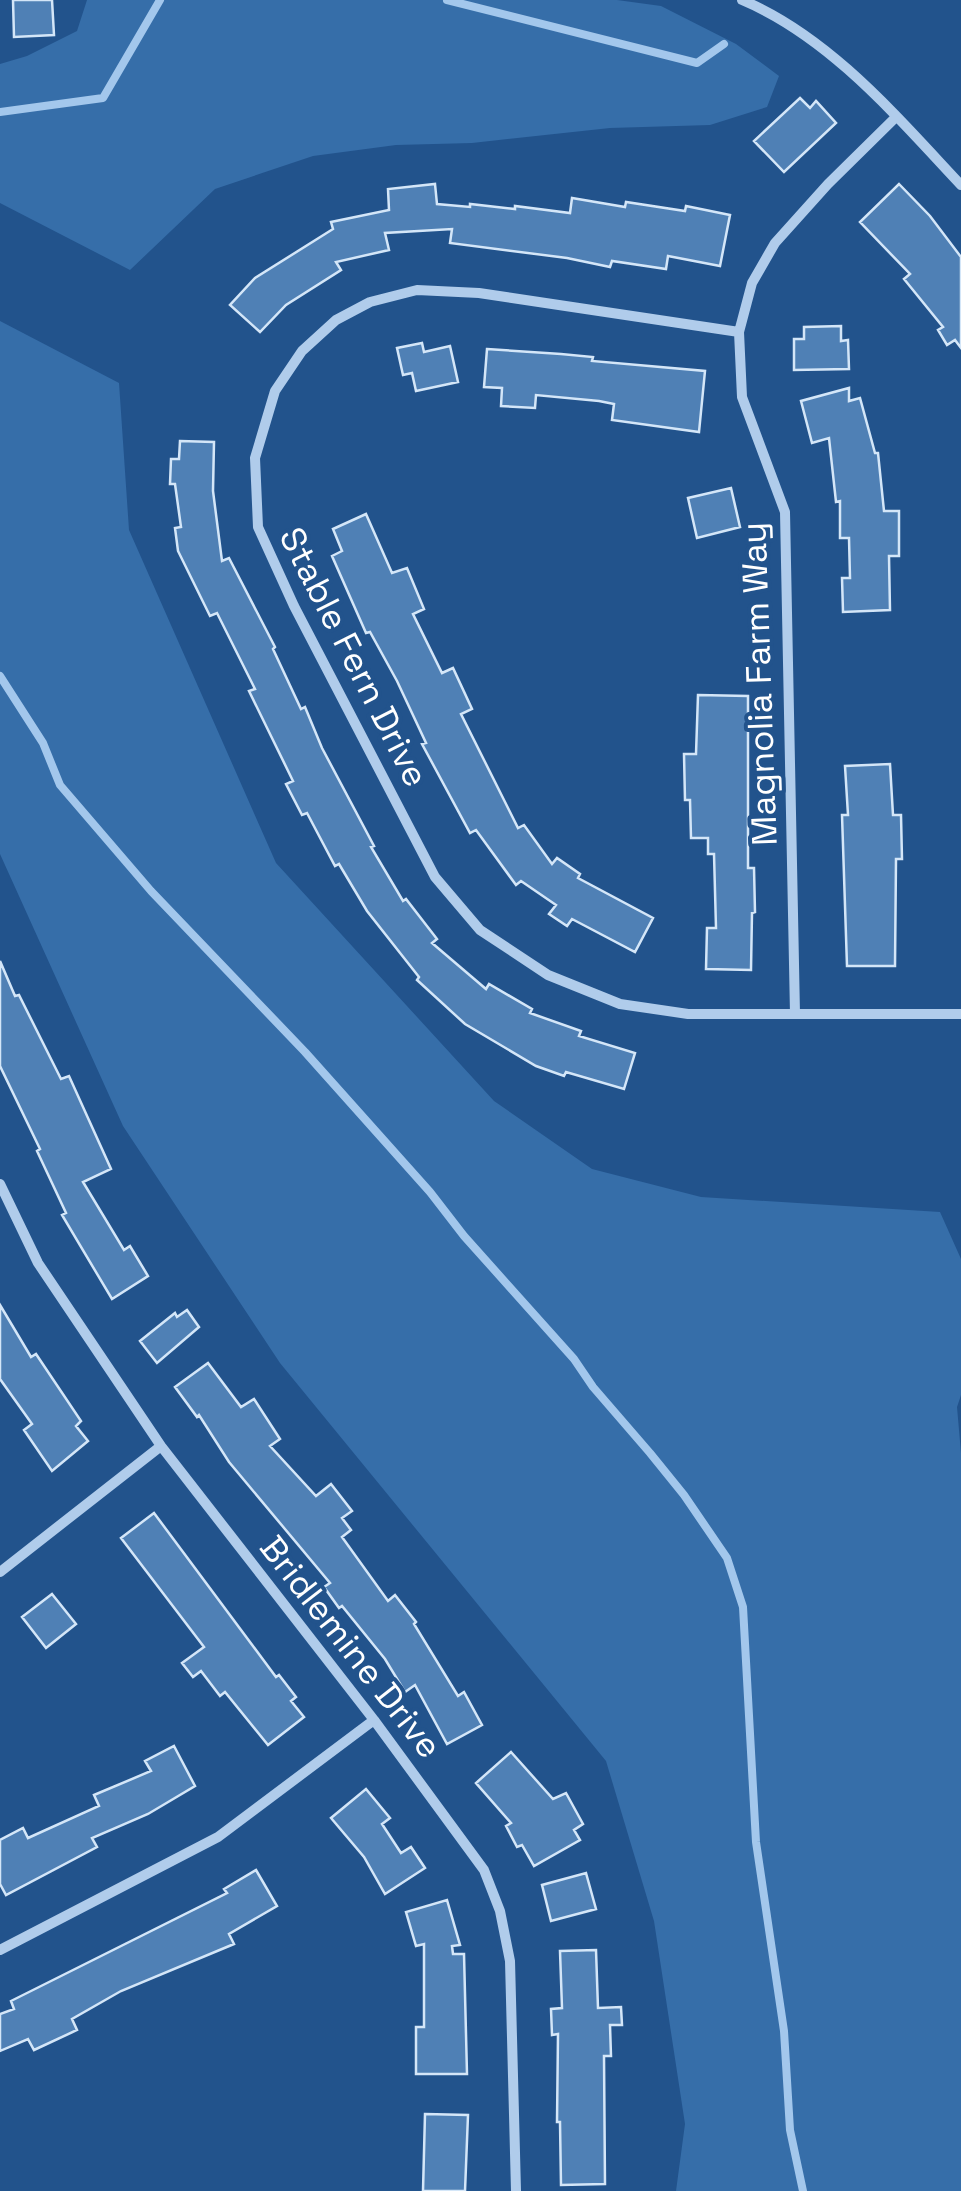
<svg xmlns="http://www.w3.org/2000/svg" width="961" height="2191" font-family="'Space Grotesk',sans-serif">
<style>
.green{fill:#366ea9}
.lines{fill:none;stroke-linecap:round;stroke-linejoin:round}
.stream{stroke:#a3c7ec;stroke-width:8}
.building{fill:#4f80b5;stroke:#d4e6f8;stroke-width:2.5}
.minor{stroke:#b0cceb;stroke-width:10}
.labels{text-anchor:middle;stroke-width:8;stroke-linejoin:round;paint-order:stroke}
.street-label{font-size:35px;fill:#fff;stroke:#22538c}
</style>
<rect width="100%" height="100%" fill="#22538c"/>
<path class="green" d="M 87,0 L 617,0 L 661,6 L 736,44 L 779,76 L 767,107 L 710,125 L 610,128 L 472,143 L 396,145 L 313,156 L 215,189 L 130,270 L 0,203 L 0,64 L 27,56 L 77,31 Z
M 0,321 L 119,383 L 129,530 L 276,863 L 494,1101 L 592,1169 L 701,1197 L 940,1212 L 961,1259 L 961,1395 L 957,1407 L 961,1453 L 961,2191 L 676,2191 L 685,2124 L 654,1921 L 606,1761 L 280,1363 L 123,1126 L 0,854 Z"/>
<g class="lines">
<path class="stream" d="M 447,0 L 697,63 L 724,44
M 0,112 L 103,98 L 160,0
M 0,676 L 43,743 L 60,785 L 151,891 L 305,1052 L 430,1192 L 464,1236 L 574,1359 L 593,1387 L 650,1453 L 684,1495 L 727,1558 L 743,1607 L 756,1842 L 784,2031 L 790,2130 L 803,2191"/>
</g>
<path class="building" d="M 13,0 L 52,0 L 54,35 L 14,37 Z
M 800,98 L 810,108 L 816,101 L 836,123 L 784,172 L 754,141 Z
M 435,184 L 437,204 L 470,207 L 470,204 L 515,209 L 515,206 L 570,213 L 572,198 L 625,207 L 626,202 L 685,211 L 686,206 L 730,215 L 720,266 L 668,256 L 666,269 L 612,261 L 610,267 L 567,258 L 450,243 L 452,229 L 385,233 L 389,250 L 336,262 L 341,270 L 286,305 L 260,332 L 230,305 L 255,278 L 333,229 L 331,222 L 389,210 L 388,189 Z
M 899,184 L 930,216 L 961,257 L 961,348 L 955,340 L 947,345 L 938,330 L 943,327 L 904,279 L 910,274 L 860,222 Z
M 841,326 L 841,341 L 848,340 L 849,369 L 794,370 L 794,339 L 804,339 L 804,327 Z
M 422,343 L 424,352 L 450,346 L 458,382 L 416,391 L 412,373 L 403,375 L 397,348 Z
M 487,349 L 561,354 L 593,357 L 592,361 L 705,371 L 699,432 L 612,420 L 614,404 L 599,401 L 536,395 L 535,408 L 501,406 L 502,388 L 484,387 Z
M 849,388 L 849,401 L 860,398 L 875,453 L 878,453 L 884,511 L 899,511 L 899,556 L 889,556 L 890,610 L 843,612 L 842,578 L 850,578 L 849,538 L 840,538 L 840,501 L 836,502 L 829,438 L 812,443 L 801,401 Z
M 180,441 L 214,442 L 213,491 L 222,561 L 229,558 L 275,647 L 273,649 L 301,709 L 305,707 L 322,748 L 374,846 L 371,847 L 403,901 L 406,899 L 437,939 L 432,943 L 486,989 L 489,984 L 532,1009 L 530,1013 L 581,1031 L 579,1036 L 635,1053 L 624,1089 L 566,1072 L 564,1076 L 536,1066 L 465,1024 L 417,980 L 419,977 L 367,911 L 339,864 L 335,866 L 307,813 L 302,815 L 286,784 L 293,781 L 249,691 L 255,689 L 217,613 L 210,616 L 178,551 L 175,528 L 181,527 L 175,484 L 170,484 L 171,459 L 179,459 Z
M 731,488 L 740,527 L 697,538 L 688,498 Z
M 366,514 L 392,573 L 407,568 L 424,609 L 413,614 L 442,673 L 453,668 L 472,709 L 461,714 L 518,828 L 524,825 L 552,864 L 557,858 L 580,874 L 578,878 L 653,918 L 635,952 L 572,919 L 567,926 L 549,914 L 556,905 L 521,881 L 516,885 L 476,830 L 470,833 L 422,744 L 426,743 L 397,681 L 370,632 L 366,633 L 332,556 L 342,551 L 333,529 Z
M 698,695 L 748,696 L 748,868 L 754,868 L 755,912 L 752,913 L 751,970 L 706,969 L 707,928 L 716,928 L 714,854 L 708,854 L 708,838 L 691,838 L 690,800 L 685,800 L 684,754 L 696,754 Z
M 890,764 L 893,815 L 901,815 L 902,859 L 896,859 L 895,966 L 847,966 L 842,815 L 848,815 L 845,766 Z
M 0,961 L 15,996 L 19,995 L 61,1079 L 69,1076 L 111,1169 L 83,1182 L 124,1250 L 130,1246 L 148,1276 L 112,1299 L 62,1215 L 66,1213 L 37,1151 L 40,1149 L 0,1066 Z
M 0,1305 L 31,1357 L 36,1354 L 81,1421 L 76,1426 L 88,1441 L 52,1471 L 24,1430 L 32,1424 L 0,1379 Z
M 187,1310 L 199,1327 L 157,1363 L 140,1341 L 175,1313 L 177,1317 Z
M 208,1363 L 241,1407 L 254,1399 L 280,1439 L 270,1446 L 316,1496 L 331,1484 L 352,1511 L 342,1518 L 351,1530 L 342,1537 L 388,1601 L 395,1595 L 416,1622 L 414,1624 L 458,1696 L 464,1692 L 482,1725 L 447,1744 L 415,1685 L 405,1692 L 385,1659 L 342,1606 L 339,1608 L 324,1587 L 330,1583 L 229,1462 L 199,1415 L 197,1417 L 175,1387 Z
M 154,1513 L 276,1677 L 279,1675 L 296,1697 L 291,1701 L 304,1717 L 268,1745 L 225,1692 L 220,1696 L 201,1671 L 193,1677 L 182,1663 L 204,1647 L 121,1538 Z
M 52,1594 L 76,1624 L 46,1648 L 22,1617 Z
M 174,1746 L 195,1786 L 148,1814 L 92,1838 L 97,1847 L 6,1895 L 0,1884 L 0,1840 L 23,1828 L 28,1838 L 99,1806 L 94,1795 L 151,1771 L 145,1761 Z
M 511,1752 L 553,1799 L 566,1793 L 583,1824 L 574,1830 L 580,1840 L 534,1866 L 522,1845 L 517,1847 L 506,1826 L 511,1823 L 476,1783 Z
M 366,1789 L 390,1818 L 382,1824 L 401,1853 L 411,1847 L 425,1868 L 385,1894 L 364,1857 L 331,1818 Z
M 256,1870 L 277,1906 L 229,1934 L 234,1944 L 121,1991 L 72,2019 L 77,2030 L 34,2050 L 28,2039 L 0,2051 L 0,2014 L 14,2009 L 11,2001 L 227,1893 L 224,1889 Z
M 586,1873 L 596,1909 L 551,1921 L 542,1885 Z
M 447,1900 L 460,1945 L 452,1946 L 453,1954 L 464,1954 L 467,2074 L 416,2074 L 416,2027 L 424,2027 L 424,1944 L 416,1946 L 406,1912 Z
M 596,1950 L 598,2008 L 621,2007 L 622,2025 L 610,2025 L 611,2056 L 604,2056 L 605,2184 L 561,2185 L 560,2122 L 557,2122 L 558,2034 L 552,2035 L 551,2009 L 562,2008 L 560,1951 Z
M 425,2114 L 468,2115 L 465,2191 L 423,2191 Z"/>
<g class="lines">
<path class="minor" d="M 742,0 C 830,37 897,117 961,185
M 739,332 L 479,293 L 417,290 L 370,302 L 336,320 L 302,351 L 275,391 L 255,458 L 258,527 L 294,606 L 435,877 L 480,930 L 548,975 L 620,1004 L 688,1014 L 961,1014
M 795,1014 L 785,512 L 742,397 L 739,332 L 752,283 L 775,243 L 828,184 L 896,117
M 0,1184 L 38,1263 L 161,1446 L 374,1720 L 484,1870 L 500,1911 L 510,1961 L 516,2191
M 0,1572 L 161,1446
M 0,1950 L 218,1837 L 374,1720"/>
</g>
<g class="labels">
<g class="street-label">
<text transform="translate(354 657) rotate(63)" y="12">Stable Fern Drive</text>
<text transform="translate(759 684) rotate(-92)" y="12">Magnolia Farm Way</text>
<text transform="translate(351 1647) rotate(52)" y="12">Bridlemine Drive</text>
</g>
</g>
</svg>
